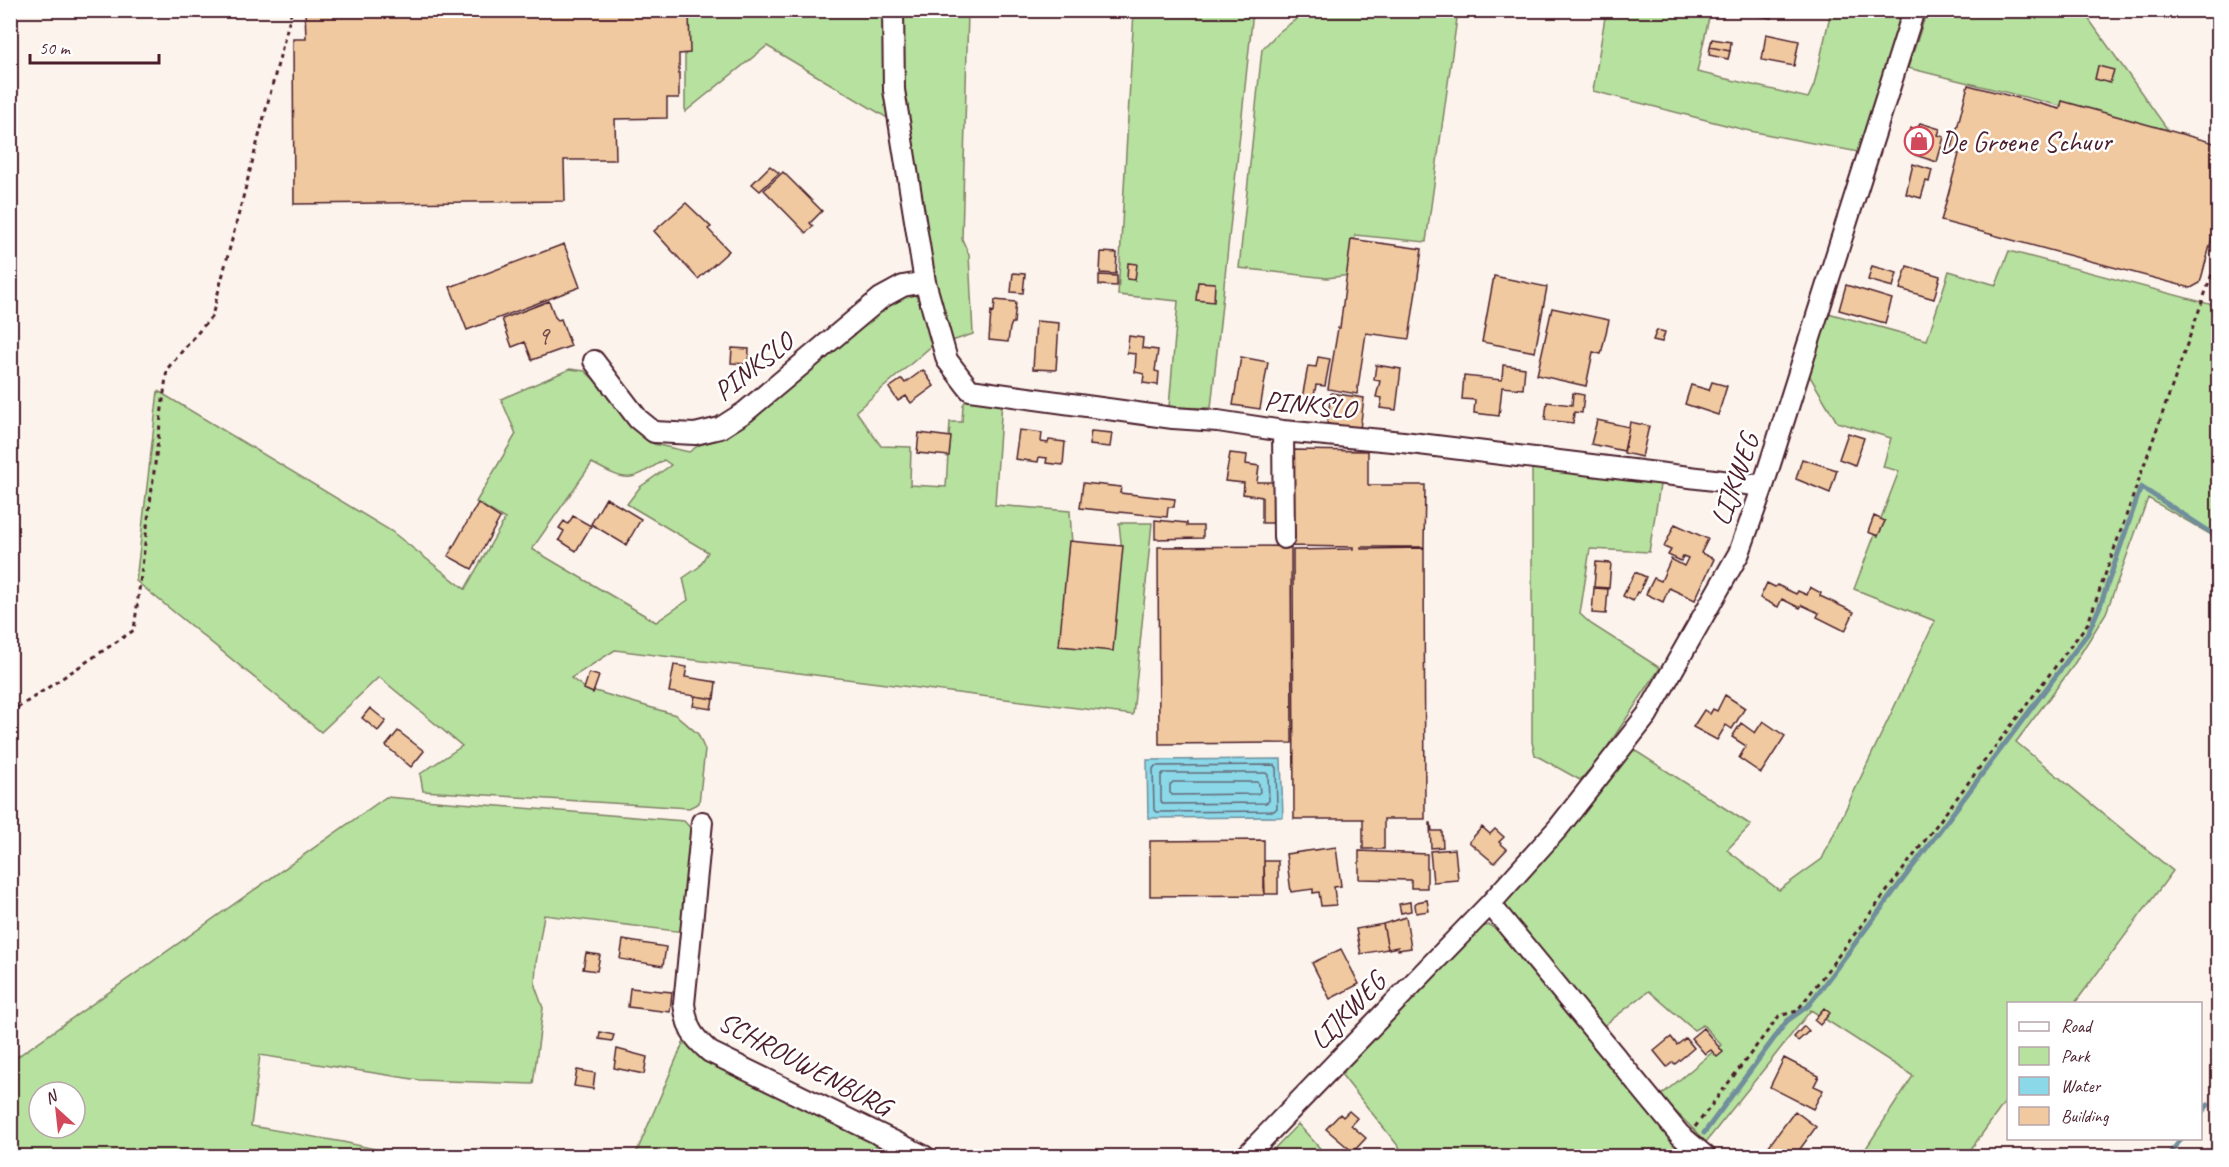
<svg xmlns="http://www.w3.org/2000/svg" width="2229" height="1167" font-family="Caveat,sans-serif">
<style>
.green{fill:#b6e19f;stroke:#808065;stroke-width:1.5;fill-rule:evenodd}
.water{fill:#8ad8e8;stroke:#708e9c;stroke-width:1.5}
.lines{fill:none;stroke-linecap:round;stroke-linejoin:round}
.shore{stroke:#646977;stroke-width:1.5}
.stream{stroke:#708e9c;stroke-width:5}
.building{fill:#f0c9a0;stroke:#4a1f2b;stroke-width:1.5}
.minor-casing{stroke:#4a1f2b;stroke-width:24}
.path{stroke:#4a1f2b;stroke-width:3;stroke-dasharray:4.5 4.5;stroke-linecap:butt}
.minor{stroke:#fff;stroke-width:20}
.labels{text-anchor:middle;stroke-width:5;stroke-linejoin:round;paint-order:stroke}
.number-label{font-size:26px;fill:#744a48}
.poi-label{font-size:28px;fill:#4a1f2b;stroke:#fff;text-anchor:start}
.street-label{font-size:28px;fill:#4a1f2b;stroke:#fff}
</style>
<rect width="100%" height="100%" fill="#fcf4ec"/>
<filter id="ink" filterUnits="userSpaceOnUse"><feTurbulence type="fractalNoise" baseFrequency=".0167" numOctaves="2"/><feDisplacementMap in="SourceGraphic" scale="12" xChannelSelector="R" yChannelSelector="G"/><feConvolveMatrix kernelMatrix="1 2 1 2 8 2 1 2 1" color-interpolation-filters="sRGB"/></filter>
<g filter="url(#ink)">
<path class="green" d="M 2020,10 L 2034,14 L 2036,11 L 2083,11 L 2168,130 L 2061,106 L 1908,68 L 1927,11 Z
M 685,11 L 887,11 L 889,119 L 767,46 L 685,112 Z
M 898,11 L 968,11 L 962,239 L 969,255 L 973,334 L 949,342 L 942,322 L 896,73 Z
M 1134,11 L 1253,11 L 1211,408 L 1169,407 L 1178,301 L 1118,295 Z
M 1300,11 L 1458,11 L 1426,242 L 1355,235 L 1350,275 L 1327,278 L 1239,268 L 1262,49 L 1280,31 L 1299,17 Z
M 1606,11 L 1724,11 L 1723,16 L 1710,13 L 1697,72 L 1808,98 L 1814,85 L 1831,11 L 1904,11 L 1858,152 L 1745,130 L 1593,91 Z
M 2009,251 L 2213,305 L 2217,299 L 2218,301 L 2218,539 L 2148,498 L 2106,613 L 2071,669 L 2016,742 L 2173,871 L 2075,1003 L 2008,1004 L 2008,1098 L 1966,1156 L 1861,1156 L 1913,1076 L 1811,1010 L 1706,1142 L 1660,1096 L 1721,1045 L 1703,1025 L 1694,1030 L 1649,991 L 1602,1027 L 1505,912 L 1504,898 L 1631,748 L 1751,825 L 1727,850 L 1779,890 L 1822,859 L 1935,621 L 1854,589 L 1899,471 L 1883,467 L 1891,438 L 1837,422 L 1809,375 L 1828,313 L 1927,340 L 1949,271 L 1996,285 Z
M 899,292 L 915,295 L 923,307 L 935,343 L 856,411 L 881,446 L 911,447 L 910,485 L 946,487 L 950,422 L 962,422 L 963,405 L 970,394 L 1002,401 L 995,505 L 1070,511 L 1072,545 L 1122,552 L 1119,523 L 1152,523 L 1133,715 L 615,650 L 571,678 L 585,688 L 676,715 L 698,734 L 705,750 L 699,803 L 689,808 L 423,791 L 420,774 L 462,746 L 379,677 L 321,732 L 136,581 L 158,391 L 391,531 L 465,589 L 505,519 L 476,502 L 516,434 L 501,399 L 570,369 L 585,371 L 602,387 L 631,426 L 654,444 L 689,452 L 699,445 L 727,437 L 874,310 ZM 664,460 L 671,465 L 640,487 L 627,504 L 708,552 L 699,567 L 683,578 L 688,600 L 656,622 L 532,549 L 592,463 C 629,483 629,482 664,460 Z
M 1532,463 L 1661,479 L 1649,552 L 1590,549 L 1580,614 L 1591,624 L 1660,668 L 1600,758 L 1580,780 L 1535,755 L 1532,742 Z
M 386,797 L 684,821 L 695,833 L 684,932 L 544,915 L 536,963 L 535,986 L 543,1008 L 533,1084 L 419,1080 L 260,1055 L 251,1126 L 343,1142 L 406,1156 L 11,1156 L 10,1062 ZM 39,1092 L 75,1092 L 75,1128 L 39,1128 Z
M 1489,925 L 1500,932 L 1666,1125 L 1702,1156 L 1406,1156 L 1341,1074 L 1478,928 Z
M 683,1043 L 694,1046 L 916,1156 L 635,1156 Z
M 1298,1124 L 1327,1156 L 1271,1156 L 1269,1154 Z"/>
<path class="water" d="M 1281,759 L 1283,817 L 1148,818 L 1147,760 Z"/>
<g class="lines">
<path class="shore" d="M 1274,765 L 1276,768 L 1277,808 L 1274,811 L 1157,812 L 1154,810 L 1153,769 L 1155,766 Z
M 1163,773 L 1266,773 L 1268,775 L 1269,801 L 1266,803 L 1163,804 L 1161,801 L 1161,776 Z
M 1173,782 L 1257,782 L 1259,784 L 1260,792 L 1257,794 L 1173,795 L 1170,793 L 1170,785 Z"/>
<path class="stream" d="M 2200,1114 L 2208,1105
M 1704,1133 L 1787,1021 L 1808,1006 L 2088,633 L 2100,606 L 2141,487 L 2218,537
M 2168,1156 L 2182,1138"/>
</g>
<path class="building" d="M 305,10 L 689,10 L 690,53 L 679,54 L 679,98 L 667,98 L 667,118 L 615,119 L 616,160 L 564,160 L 565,201 L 294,204 L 293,39 L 306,39 Z
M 1730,10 L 1772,10 L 1771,18 Z
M 1766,34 L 1799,41 L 1794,66 L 1762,60 Z
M 1712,39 L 1731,42 L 1730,51 L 1710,47 Z
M 1710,47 L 1730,51 L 1728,59 L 1709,55 Z
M 2098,66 L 2114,70 L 2110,83 L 2095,79 Z
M 1968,85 L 2060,109 L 2062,101 L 2218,144 L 2218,216 L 2200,283 L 2191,288 L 1941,221 L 1959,154 L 1951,152 Z
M 1920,123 L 1940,129 L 1938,135 L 1944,137 L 1937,162 L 1915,155 L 1916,150 L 1905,146 L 1911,128 L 1917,129 Z
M 1913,164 L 1932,170 L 1929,182 L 1926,181 L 1921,198 L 1906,194 Z
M 770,166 L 779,173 L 760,191 L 752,184 Z
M 783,172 L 822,211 L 810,223 L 813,226 L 806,233 L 764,190 Z
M 686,203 L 711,227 L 708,229 L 729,251 L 698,279 L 654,231 Z
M 1351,239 L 1422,249 L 1409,339 L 1366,333 L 1357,394 L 1328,389 L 1338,328 L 1340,328 Z
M 564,244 L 580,287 L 467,330 L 450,287 Z
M 1101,252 L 1117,253 L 1116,274 L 1100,273 Z
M 1128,263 L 1137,264 L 1135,280 L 1127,279 Z
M 1872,266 L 1897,273 L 1893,287 L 1868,280 Z
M 1907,266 L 1940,276 L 1934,299 L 1900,289 Z
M 1013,273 L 1025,274 L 1023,293 L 1011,292 Z
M 1099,275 L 1117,276 L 1117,286 L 1099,285 Z
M 1494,276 L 1547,287 L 1535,352 L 1482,342 Z
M 1198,282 L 1215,283 L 1214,302 L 1196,300 Z
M 1846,285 L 1892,299 L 1885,323 L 1839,310 Z
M 995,300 L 1016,302 L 1014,323 L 1012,323 L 1010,328 L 1008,342 L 989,340 L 991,311 L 994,312 Z
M 549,301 L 555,317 L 558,320 L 561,319 L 571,346 L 532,360 L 525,342 L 512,347 L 502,319 Z
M 1552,308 L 1609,320 L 1601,354 L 1593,352 L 1586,386 L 1537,375 Z
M 1036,321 L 1059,323 L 1056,370 L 1033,369 Z
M 1657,330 L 1665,332 L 1662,342 L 1653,340 Z
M 1129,336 L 1143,338 L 1142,348 L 1158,350 L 1155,371 L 1159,372 L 1158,385 L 1143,383 L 1144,374 L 1135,372 L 1136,354 L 1127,353 Z
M 732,348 L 749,349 L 748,364 L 731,363 Z
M 1241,357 L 1268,362 L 1260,409 L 1233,405 Z
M 1318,357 L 1330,359 L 1325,386 L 1316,385 L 1312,406 L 1301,404 L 1308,366 L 1316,367 Z
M 1376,365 L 1401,369 L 1396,410 L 1380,408 L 1382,398 L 1376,397 L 1380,381 L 1374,380 Z
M 1503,365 L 1525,368 L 1523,389 L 1502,387 L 1499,416 L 1474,413 L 1475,400 L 1462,399 L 1464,376 L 1502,380 Z
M 923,370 L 934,386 L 911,403 L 906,396 L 898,401 L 889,388 L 902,379 L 905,383 Z
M 1712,382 L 1727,386 L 1718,415 L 1685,404 L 1691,385 L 1709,390 Z
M 1331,393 L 1364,398 L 1360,429 L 1327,424 Z
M 1573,393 L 1584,395 L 1582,413 L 1574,412 L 1573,423 L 1545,420 L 1547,402 L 1572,405 Z
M 1597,420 L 1629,427 L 1624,451 L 1591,444 Z
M 1630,422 L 1649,426 L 1642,457 L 1624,453 Z
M 1019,430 L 1042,433 L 1041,442 L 1048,443 L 1049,440 L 1065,442 L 1063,465 L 1046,463 L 1047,458 L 1039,457 L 1038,462 L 1015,459 Z
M 1091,431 L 1112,433 L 1110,447 L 1089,445 Z
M 919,433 L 951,437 L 949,456 L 917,453 Z
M 1848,433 L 1864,438 L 1855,465 L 1839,459 Z
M 1290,450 L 1368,451 L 1368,485 L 1425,485 L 1424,547 L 1361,547 L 1361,549 L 1424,548 L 1425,819 L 1384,819 L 1384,849 L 1363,849 L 1363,819 L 1294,819 L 1293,550 L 1353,549 L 1353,547 L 1290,546 Z
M 1230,453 L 1247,455 L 1246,464 L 1259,466 L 1257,482 L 1280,482 L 1280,523 L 1262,523 L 1262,497 L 1243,494 L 1244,483 L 1225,481 Z
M 1802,459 L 1837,470 L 1830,493 L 1796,479 Z
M 1083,483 L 1121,487 L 1120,493 L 1175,499 L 1174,507 L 1168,507 L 1167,517 L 1080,508 Z
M 606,498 L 641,519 L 626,545 L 591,524 Z
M 478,503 L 500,518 L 472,569 L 448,556 Z
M 573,516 L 591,526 L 576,551 L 559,540 L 564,531 L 559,528 L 564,521 L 568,524 Z
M 1874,516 L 1885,521 L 1878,536 L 1868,532 Z
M 1155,520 L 1187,523 L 1187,526 L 1203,526 L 1203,538 L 1155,539 Z
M 1675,524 L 1708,539 L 1701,553 L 1714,559 L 1695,600 L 1669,588 L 1663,602 L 1646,594 L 1654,578 L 1661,581 L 1671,559 L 1684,566 L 1688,558 L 1683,556 L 1681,561 L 1668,555 L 1671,550 L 1664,547 Z
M 1069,541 L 1123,546 L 1113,651 L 1059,646 Z
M 1291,546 L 1292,743 L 1159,744 L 1158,547 Z
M 1596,562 L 1611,563 L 1609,588 L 1594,587 Z
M 1635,572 L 1646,577 L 1639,593 L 1637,592 L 1633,601 L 1623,596 Z
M 1767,583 L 1775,587 L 1777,585 L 1796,594 L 1798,591 L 1807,595 L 1810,587 L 1821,593 L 1820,596 L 1854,612 L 1845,631 L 1817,617 L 1819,613 L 1802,605 L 1800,608 L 1782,599 L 1778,607 L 1760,598 Z
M 1594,588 L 1608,589 L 1606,614 L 1592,613 Z
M 674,665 L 687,667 L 685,677 L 716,682 L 714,699 L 669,692 Z
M 589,673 L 599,676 L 593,693 L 584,689 Z
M 1725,695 L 1745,708 L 1732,729 L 1726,725 L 1717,740 L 1693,727 L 1704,710 L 1710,714 L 1713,709 L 1717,711 Z
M 695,696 L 713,699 L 711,709 L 693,706 Z
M 370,708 L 386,721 L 378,731 L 362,718 Z
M 1763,721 L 1785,736 L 1761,773 L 1739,758 L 1746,746 L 1732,737 L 1741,723 L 1755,733 Z
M 398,731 L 424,751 L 411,767 L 386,746 Z
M 1430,823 L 1431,823 L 1432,831 L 1442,831 L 1443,847 L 1431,848 Z
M 1482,827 L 1490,834 L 1495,829 L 1504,837 L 1499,842 L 1507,849 L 1494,863 L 1469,842 Z
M 1264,840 L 1264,895 L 1150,896 L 1150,841 Z
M 1336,847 L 1341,886 L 1334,887 L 1336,905 L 1321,906 L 1319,892 L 1313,893 L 1313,889 L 1291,892 L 1286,854 Z
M 1455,849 L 1458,880 L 1433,882 L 1430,851 Z
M 1359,851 L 1427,854 L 1427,888 L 1411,888 L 1411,880 L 1359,879 Z
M 1264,861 L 1278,861 L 1278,894 L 1265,894 Z
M 1427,900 L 1429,911 L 1416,913 L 1415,904 L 1417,902 Z
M 1410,902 L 1411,911 L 1401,913 L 1399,904 Z
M 1406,917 L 1411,948 L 1398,950 L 1398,947 L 1388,949 L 1383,924 Z
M 1383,924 L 1388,949 L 1361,954 L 1356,929 Z
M 623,940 L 666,947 L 663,966 L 620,959 Z
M 1341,949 L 1359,984 L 1330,999 L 1312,963 Z
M 586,953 L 600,955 L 597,971 L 583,969 Z
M 630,988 L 672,992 L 670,1012 L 628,1007 Z
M 1824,1008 L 1830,1013 L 1820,1025 L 1814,1020 Z
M 1804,1026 L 1809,1031 L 1798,1041 L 1794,1037 Z
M 1703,1028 L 1723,1052 L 1717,1057 L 1711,1050 L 1705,1054 L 1691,1038 Z
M 600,1032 L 614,1035 L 612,1041 L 599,1039 Z
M 1671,1037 L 1677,1045 L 1686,1038 L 1694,1048 L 1675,1064 L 1673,1062 L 1667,1067 L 1654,1051 Z
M 617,1049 L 647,1057 L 644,1074 L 614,1068 Z
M 1784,1058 L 1819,1076 L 1814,1086 L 1823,1090 L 1813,1109 L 1770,1087 Z
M 577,1070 L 595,1073 L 593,1089 L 574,1086 Z
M 1349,1111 L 1357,1118 L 1351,1125 L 1366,1138 L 1353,1152 L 1326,1129 L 1340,1114 L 1343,1117 Z
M 1795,1111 L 1816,1127 L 1795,1156 L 1781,1156 L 1768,1147 Z"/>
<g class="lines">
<g class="minor-casing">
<path id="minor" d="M 893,10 L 894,90 L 925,282 L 947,360 L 970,390 L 1173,418 L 1218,421 L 1283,431 L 1403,442 L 1763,486
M 594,361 L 638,419 L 654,432 L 695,434 L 720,428 L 745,412 L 881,298 L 903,286 L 925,282
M 1283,431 L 1284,538
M 702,822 L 684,1004 C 688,1030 691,1035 710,1052 L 924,1156
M 1490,904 L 1680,1135 L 1705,1156
M 1246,1156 L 1490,904 L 1559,827 L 1647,715 L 1739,553 L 1763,486 L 1914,10"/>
</g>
<path class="path" d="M 10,713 L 134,630 L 167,369 L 212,316 L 292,10
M 1695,1127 L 1779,1016 L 1797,1011 L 2088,623 L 2218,257"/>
<use href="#minor" class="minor"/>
</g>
</g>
<defs>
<g id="shop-ring" transform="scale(1.5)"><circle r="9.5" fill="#fff" stroke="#d1495b" stroke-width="1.5"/><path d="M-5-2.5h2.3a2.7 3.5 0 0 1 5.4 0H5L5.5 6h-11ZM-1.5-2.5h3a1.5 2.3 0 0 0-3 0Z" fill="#d1495b"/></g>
</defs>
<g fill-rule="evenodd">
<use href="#shop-ring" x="1919" y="141"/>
</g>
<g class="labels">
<g class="number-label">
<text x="543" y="344">9</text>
</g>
<g class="poi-label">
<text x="1940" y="151">De Groene Schuur</text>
</g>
<g class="street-label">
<text transform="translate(753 366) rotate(-38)" y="10">PINKSLO</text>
<text transform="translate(1310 404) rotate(6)" y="10">PINKSLO</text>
<text transform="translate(1734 479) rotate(-71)" y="10">LIJKWEG</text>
<text transform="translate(1347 1010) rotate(-46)" y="10">LIJKWEG</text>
<text transform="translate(805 1063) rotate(28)" y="10">SCHROUWENBURG</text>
</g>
</g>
<rect width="2229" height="1167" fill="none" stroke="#fff" stroke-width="36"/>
<rect x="18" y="18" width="2193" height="1131" fill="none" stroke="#4a1f2b" stroke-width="2" filter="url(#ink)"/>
<rect x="2007" y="1002" width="195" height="138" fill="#ffffff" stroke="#b7a5aa" stroke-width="1.5"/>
<rect x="2019" y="1022" width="30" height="9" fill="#ffffff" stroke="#b7a5aa" stroke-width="1.5"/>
<text x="2061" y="1032" font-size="18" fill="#4a1f2b">Road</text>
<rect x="2019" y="1047" width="30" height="18" fill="#b6e19f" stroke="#b7a5aa" stroke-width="1.5"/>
<text x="2061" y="1062" font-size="18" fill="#4a1f2b">Park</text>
<rect x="2019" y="1077" width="30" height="18" fill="#8ad8e8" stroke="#b7a5aa" stroke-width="1.5"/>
<text x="2061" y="1092" font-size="18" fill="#4a1f2b">Water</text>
<rect x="2019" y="1107" width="30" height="18" fill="#f0c9a0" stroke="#b7a5aa" stroke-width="1.5"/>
<text x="2061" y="1122" font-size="18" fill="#4a1f2b">Building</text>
<g transform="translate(57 1110) rotate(333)"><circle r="28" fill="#ffffff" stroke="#b7a5aa" stroke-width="1.5"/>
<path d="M0-4.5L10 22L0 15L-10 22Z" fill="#d1495b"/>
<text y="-9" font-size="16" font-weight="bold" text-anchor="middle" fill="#4a1f2b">N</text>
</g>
<path d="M30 54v9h129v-9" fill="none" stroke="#4a1f2b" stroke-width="3"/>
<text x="39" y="54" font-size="18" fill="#4a1f2b" stroke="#ffffff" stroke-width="4.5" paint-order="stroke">50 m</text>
</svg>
